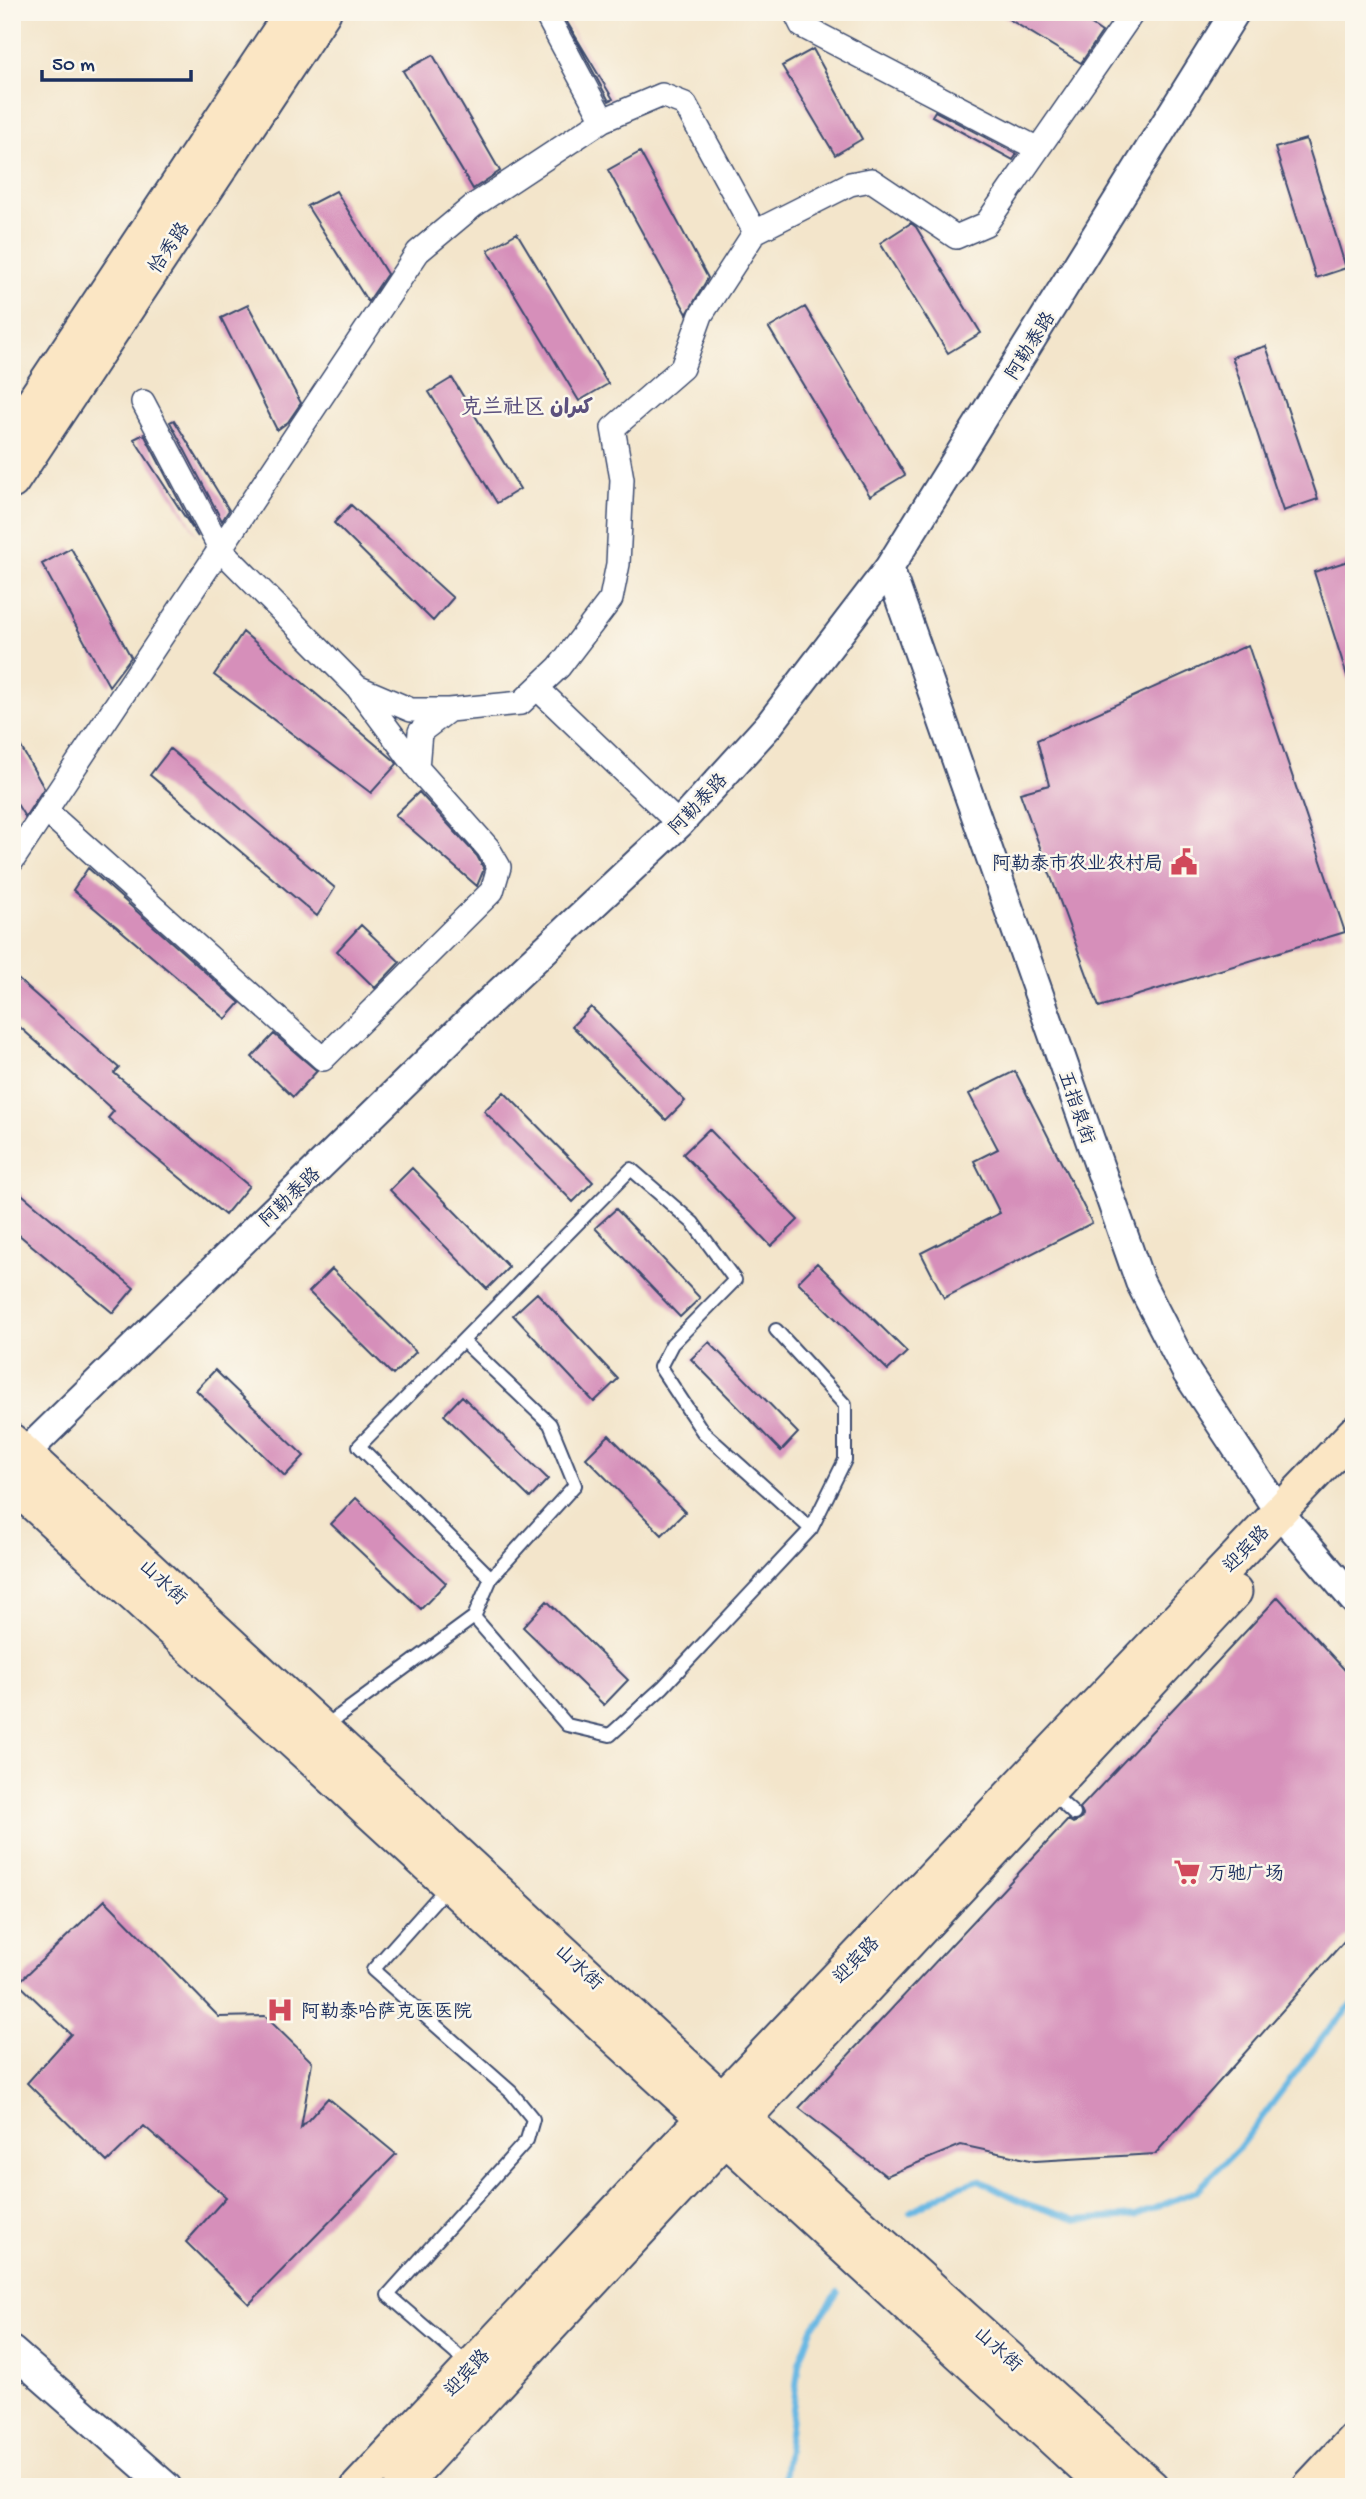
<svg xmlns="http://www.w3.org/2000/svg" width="1366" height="2499" font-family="'Gochi Hand','Playpen Sans Arabic','LXGW WenKai TC',sans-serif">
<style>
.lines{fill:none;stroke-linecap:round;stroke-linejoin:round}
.stream{stroke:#69b8e3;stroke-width:6}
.building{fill:#d68fba}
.service-casing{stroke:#3b4a6e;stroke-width:16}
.minor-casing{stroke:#3b4a6e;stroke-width:26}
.tertiary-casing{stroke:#3b4a6e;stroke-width:32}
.secondary-casing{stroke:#3b4a6e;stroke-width:37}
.service{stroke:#fff;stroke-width:12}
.minor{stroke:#fff;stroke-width:23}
.tertiary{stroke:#fff;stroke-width:28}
.secondary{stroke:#fbe6c4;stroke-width:33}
.labels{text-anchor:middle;stroke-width:5;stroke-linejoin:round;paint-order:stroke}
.street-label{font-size:19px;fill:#1b2f5e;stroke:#fbf7ec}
.poi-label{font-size:19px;fill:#1b2f5e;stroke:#fbf7ec;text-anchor:start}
.neighbourhood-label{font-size:21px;font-weight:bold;fill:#5c517e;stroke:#fbf7ec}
</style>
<rect width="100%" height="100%" fill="#fbf7ec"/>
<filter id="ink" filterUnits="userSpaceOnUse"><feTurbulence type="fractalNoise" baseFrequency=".0143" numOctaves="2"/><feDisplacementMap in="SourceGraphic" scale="14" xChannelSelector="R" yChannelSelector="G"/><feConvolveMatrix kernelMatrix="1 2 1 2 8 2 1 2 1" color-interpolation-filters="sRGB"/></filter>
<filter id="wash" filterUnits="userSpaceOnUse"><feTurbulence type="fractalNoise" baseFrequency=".00686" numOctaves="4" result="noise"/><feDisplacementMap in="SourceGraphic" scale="28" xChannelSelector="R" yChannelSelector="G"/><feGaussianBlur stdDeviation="1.57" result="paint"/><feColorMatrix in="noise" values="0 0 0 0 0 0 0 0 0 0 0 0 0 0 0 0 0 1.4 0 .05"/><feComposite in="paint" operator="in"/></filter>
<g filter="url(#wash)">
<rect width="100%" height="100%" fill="#f3e5cb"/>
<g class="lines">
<path class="stream" d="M 910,2212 L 954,2188 L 979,2180 L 1025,2203 L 1076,2220 L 1135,2216 L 1196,2191 L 1238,2149 L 1325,2034 L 1354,2003
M 783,2487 L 799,2363 L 812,2329 L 838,2292"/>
</g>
<g id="blocks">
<path class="building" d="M 561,12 L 613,99 L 609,101 Z
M 997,12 L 1072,12 L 1102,32 L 1081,63 Z
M 813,49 L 862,139 L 835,155 L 782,66 Z
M 433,55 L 500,171 L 473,189 L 403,71 Z
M 935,111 L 1017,154 L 1013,160 L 932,116 Z
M 1306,139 L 1346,268 L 1316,278 L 1275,148 Z
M 640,152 L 708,278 L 687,314 L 608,170 Z
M 336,191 L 387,274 L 368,302 L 307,206 Z
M 911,223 L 916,227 L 981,333 L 948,353 L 880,243 Z
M 517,233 L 608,384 L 579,401 L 488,250 Z
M 248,305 L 301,403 L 288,422 L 277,430 L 221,318 Z
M 805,307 L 905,475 L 870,496 L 769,328 Z
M 1266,346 L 1318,499 L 1283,511 L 1232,357 Z
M 452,378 L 520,489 L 497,503 L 429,392 Z
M 174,420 L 229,510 L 222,521 L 170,422 Z
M 144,434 L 198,537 L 134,439 Z
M 351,505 L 453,598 L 433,621 L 334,523 Z
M 71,548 L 131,657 L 109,686 L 42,564 Z
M 1348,561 L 1354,578 L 1354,684 L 1350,685 L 1314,572 Z
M 243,632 L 395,761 L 397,764 L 371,793 L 214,675 Z
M 1248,645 L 1345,932 L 1099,1007 L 1020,793 L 1049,785 L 1037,740 Z
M 12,731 L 44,788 L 25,817 L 12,796 Z
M 170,749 L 335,888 L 317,916 L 150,775 Z
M 419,792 L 477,856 L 484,869 L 477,886 L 395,815 Z
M 88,868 L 240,1003 L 226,1019 L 73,890 Z
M 361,925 L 400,962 L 375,988 L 337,951 Z
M 12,974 L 119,1068 L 114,1073 L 249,1186 L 225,1215 L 108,1118 L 114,1111 L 12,1020 Z
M 591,1007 L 685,1101 L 666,1120 L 572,1026 Z
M 274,1034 L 317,1071 L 293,1097 L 252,1057 Z
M 1015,1071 L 1092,1223 L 944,1298 L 921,1253 L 1000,1213 L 974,1161 L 998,1149 L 969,1094 Z
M 504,1092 L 593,1182 L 573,1202 L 484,1111 Z
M 709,1129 L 798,1220 L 771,1246 L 683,1154 Z
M 412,1168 L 509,1267 L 487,1289 L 390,1190 Z
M 12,1186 L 134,1288 L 113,1313 L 12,1229 Z
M 616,1209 L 700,1298 L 680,1317 L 595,1228 Z
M 817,1263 L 907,1352 L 888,1370 L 798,1282 Z
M 332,1269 L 416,1352 L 393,1375 L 309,1292 Z
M 537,1293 L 618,1379 L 594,1402 L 513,1315 Z
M 709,1342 L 798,1433 L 781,1451 L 691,1359 Z
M 215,1370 L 304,1456 L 285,1476 L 196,1390 Z
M 462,1396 L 548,1479 L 530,1498 L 444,1415 Z
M 609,1435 L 685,1512 L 662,1535 L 586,1458 Z
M 356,1498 L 446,1583 L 421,1609 L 331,1524 Z
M 1278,1597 L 1354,1680 L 1354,1930 L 1155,2154 L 1035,2161 L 961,2145 L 886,2176 L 799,2108 L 1068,1820 L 1073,1823 L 1080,1820 L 1083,1815 L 1080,1808 Z
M 547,1601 L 628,1680 L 604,1705 L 523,1627 Z
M 105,1900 L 219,2017 L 265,2016 L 312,2062 L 301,2128 L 328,2098 L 396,2154 L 249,2304 L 186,2242 L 226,2197 L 144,2126 L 107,2162 L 27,2083 L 71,2034 L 18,1983 Z"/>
</g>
</g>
<g filter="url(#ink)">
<use href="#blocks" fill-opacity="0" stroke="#3b4a6e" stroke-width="2"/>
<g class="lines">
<g class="service-casing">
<path id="service" d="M 463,1341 L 550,1424 L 575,1485 L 491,1578
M 474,1617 L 567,1725 L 610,1735 L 663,1687 L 811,1529 L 845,1460 L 845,1405 L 776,1330
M 324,1727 L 474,1617 L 491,1578 L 359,1446 L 631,1169 L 693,1223 L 735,1280 L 672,1344 L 660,1367 L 703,1432 L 811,1529
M 1049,1791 L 1074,1814
M 448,1886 L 373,1970 L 511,2092 L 533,2119 L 527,2140 L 388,2295 L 469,2365"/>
</g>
<g class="minor-casing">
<path id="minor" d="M 795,12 L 802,26 L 1038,149
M 755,232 L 850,184 L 871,180 L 956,237 L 986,224 L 1133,12
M 143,402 L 221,550 L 357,687 L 411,710 L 449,710 L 521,703 L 559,667 L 611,599 L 618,564 L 622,479 L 613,428 L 682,368 L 701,315 L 755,232 L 685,104 L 662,95 L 603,120
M 537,688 L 679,824
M 417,768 L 420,732 L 449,710
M 46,811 L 323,1059 L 492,891 L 499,867 L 488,848 L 417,768 L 357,687
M 12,861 L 418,252 L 473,206 L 603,120 L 545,12"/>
</g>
<g class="tertiary-casing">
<path id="tertiary" d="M 889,568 L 1140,1282 L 1187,1373 L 1279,1512 L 1354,1600
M 12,1473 L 25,1453 L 472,1018 L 679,824 L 769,725 L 889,568 L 1235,12
M 12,2351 L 167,2487"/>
</g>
<g class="secondary-casing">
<path id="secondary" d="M 12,433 L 292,12
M 12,482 L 324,12
M 12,1441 L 743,2118 L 1152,2487
M 12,1484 L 1105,2487
M 358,2487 L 671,2152 L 1354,1433
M 401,2487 L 1235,1592
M 1309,2487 L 1354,2439
M 1343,2487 L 1354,2475"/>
</g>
<use href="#service" class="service"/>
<use href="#minor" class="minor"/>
<use href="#tertiary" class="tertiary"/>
<use href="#secondary" class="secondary"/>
</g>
</g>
<defs>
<g id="civic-bare" transform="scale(2.1)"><path d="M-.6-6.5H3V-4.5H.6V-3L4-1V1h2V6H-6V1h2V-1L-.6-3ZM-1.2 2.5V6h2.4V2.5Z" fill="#d1495b" stroke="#fbf7ec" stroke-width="2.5" paint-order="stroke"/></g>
<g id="supermarket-bare" transform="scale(2.1)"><path d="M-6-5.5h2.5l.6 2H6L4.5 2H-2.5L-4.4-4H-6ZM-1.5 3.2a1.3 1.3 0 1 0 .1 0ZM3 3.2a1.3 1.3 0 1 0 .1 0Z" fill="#d1495b" stroke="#fbf7ec" stroke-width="2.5" paint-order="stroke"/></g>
<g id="hospital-bare" transform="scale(2.1)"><path d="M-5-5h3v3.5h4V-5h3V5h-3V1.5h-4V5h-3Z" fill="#d1495b" stroke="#fbf7ec" stroke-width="2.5" paint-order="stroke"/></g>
</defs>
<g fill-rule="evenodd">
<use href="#civic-bare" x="1184" y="862"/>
<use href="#supermarket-bare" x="1187" y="1872"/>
<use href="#hospital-bare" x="280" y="2010"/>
</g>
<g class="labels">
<g class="street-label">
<text transform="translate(168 247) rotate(-56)" y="7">恰秀路</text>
<text transform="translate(1029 345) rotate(-58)" y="7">阿勒泰路</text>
<text transform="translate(697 803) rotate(-47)" y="7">阿勒泰路</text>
<text transform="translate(1078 1107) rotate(71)" y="7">五指泉街</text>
<text transform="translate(289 1196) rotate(-44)" y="7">阿勒泰路</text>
<text transform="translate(1245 1548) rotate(-46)" y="7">迎宾路</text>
<text transform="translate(164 1581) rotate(43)" y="7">山水街</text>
<text transform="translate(855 1959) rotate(-46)" y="7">迎宾路</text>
<text transform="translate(580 1966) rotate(43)" y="7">山水街</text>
<text transform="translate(999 2348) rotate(42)" y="7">山水街</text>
<text transform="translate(466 2372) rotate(-47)" y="7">迎宾路</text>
</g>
<g class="poi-label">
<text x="1163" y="869" text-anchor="end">阿勒泰市农业农村局</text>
<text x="1208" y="1879">万驰广场</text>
<text x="301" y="2017">阿勒泰哈萨克医医院</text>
</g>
<g class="neighbourhood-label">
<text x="527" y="413">克兰社区 كىران</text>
</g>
</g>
<rect width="1366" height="2499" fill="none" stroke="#fbf7ec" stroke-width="42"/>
<path d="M42 70v10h149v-10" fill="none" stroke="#1b2f5e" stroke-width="3.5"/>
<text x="52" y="70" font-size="21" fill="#1b2f5e" stroke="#fbf7ec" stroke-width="5" paint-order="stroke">50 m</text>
</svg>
